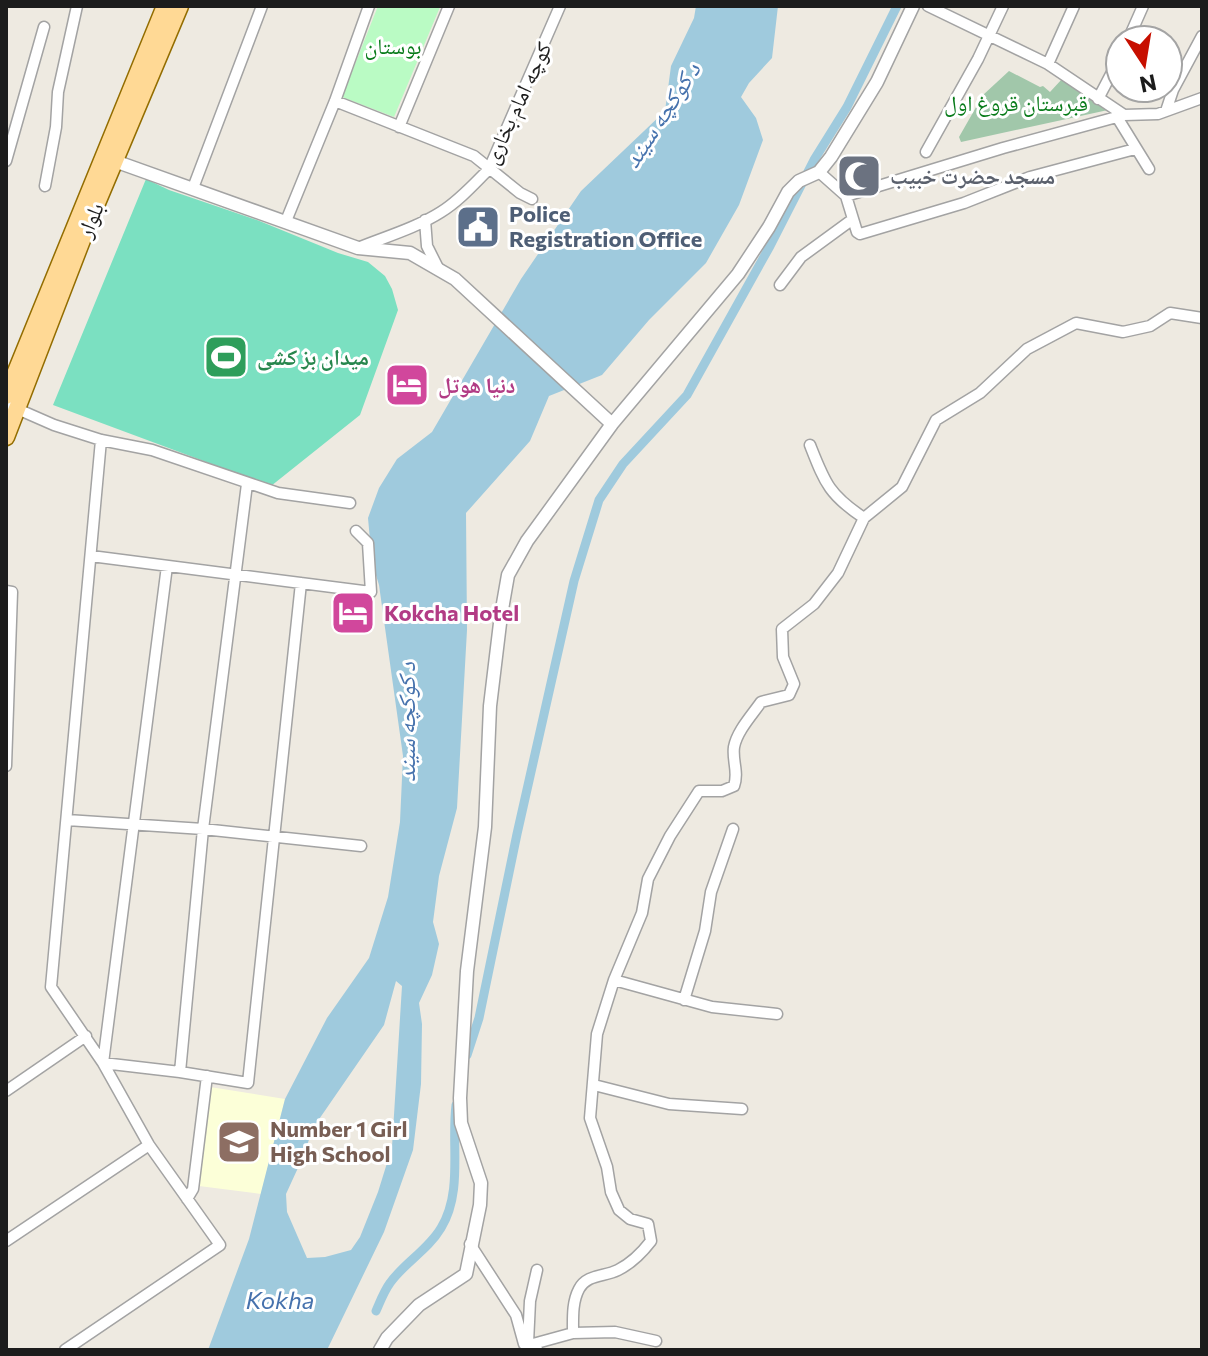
<svg xmlns="http://www.w3.org/2000/svg" width="1208" height="1356" font-family="Commissioner,'Noto Naskh Arabic',sans-serif">
<style>
.education{fill:#fcffd8}
.cemetery{fill:#a1c7aa}
.park{fill:#bafbc4}
.pitch{fill:#7be0c1}
.water{fill:#9fcadd;fill-rule:evenodd}
.lines{fill:none;stroke-linecap:round;stroke-linejoin:round}
.canal{stroke:#9fcadd;stroke-width:9}
.minor-casing{stroke:#a3a3a3;stroke-width:13}
.tertiary-casing{stroke:#a3a3a3;stroke-width:15}
.primary-casing{stroke:#936d00;stroke-width:19}
.minor{stroke:#fff;stroke-width:10}
.tertiary{stroke:#fff;stroke-width:12}
.primary{stroke:#ffd995;stroke-width:16}
.labels{text-anchor:middle;stroke-width:6;stroke-linejoin:round;paint-order:stroke}
.park-label{font-size:22px;fill:#087b1a;stroke:#fff}
.street-label{font-size:22px;fill:#1c1c1c;stroke:#fff}
.worship-label{font-size:22px;font-weight:bold;fill:#5b616d;stroke:#fff;text-anchor:start}
.service-label{font-size:22px;font-weight:bold;fill:#4e5e75;stroke:#fff;text-anchor:start}
.leisure-label{font-size:22px;font-weight:bold;fill:#27864d;stroke:#fff;text-anchor:start}
.hotel-label{font-size:22px;font-weight:bold;fill:#b23c85;stroke:#fff;text-anchor:start}
.education-label{font-size:22px;font-weight:bold;fill:#785e54;stroke:#fff;text-anchor:start}
.water-label{font-size:24px;font-style:italic;fill:#4672ad;stroke:#fff}
</style>
<rect width="100%" height="100%" fill="#eeeae1"/>
<path class="education" d="M 210,1087 L 285,1099 L 261,1194 L 199,1186 Z"/>
<path class="cemetery" d="M 1009,71 L 1040,87 L 1043,86 L 1050,92 L 1062,79 L 1108,110 L 961,142 L 959,137 L 983,95 Z"/>
<path class="park" d="M 378,6 L 440,7 L 394,117 L 342,97 Z"/>
<path class="pitch" d="M 146,179 L 169,190 L 257,220 L 338,253 L 368,262 L 385,276 L 392,289 L 398,310 L 360,415 L 271,486 L 53,405 Z"/>
<path class="water" d="M 696,6 L 778,6 L 772,58 L 749,83 L 741,97 L 756,118 L 763,140 L 739,205 L 706,263 L 649,320 L 602,375 L 549,396 L 530,441 L 466,513 L 467,630 L 457,808 L 439,876 L 433,922 L 439,944 L 432,975 L 419,1003 L 422,1024 L 421,1084 L 413,1150 L 384,1232 L 327,1350 L 208,1350 L 249,1239 L 285,1099 L 327,1018 L 369,958 L 388,897 L 400,822 L 403,756 L 379,585 L 372,562 L 368,518 L 379,488 L 397,459 L 432,432 L 521,279 L 581,191 L 665,111 L 671,66 L 694,18 ZM 396,981 L 402,986 L 392,1147 L 378,1192 L 360,1237 L 351,1250 L 325,1257 L 307,1258 L 287,1212 L 286,1194 L 303,1157 L 313,1128 L 384,1025 Z"/>
<g class="lines">
<path class="canal" d="M 467,1055 L 479,1018 L 517,834 L 574,581 L 599,500 L 623,464 L 687,395 L 770,246 L 814,160 L 847,107 L 897,6
M 376,1311 C 380,1302 384,1291 390,1283 C 404,1263 428,1250 441,1228 C 463,1192 451,1145 456,1105"/>
<g class="minor-casing">
<path id="minor" d="M 928,6 L 1048,64 L 1124,115 L 1158,114 L 1202,98
M 1128,40 L 1143,6
M 1048,64 L 1074,6
M 1098,99 L 1120,57
M 335,101 L 474,156 L 520,193 L 532,199
M 1166,111 L 1173,90 L 1202,36
M 1117,117 L 1149,169
M 399,127 L 449,6
M 926,152 L 978,59 L 1003,6
M 6,161 L 44,27
M 819,172 L 846,196 L 857,232 L 860,234 L 964,203 L 1030,177 L 1135,149
M 45,186 L 56,127 L 58,92 L 77,6
M 193,188 L 262,6
M 846,196 L 1003,148 L 1124,115
M 425,220 L 427,246 L 439,270
M 286,221 L 335,101 L 369,6
M 358,248 C 385,237 416,228 441,212 C 459,201 474,184 489,169 L 560,6
M 780,285 L 801,257 L 853,219
M 6,404 L 54,425 L 101,440 L 152,450 L 278,493 L 350,503
M 810,445 C 825,483 829,495 864,518
M 91,556 L 371,592 L 368,543 L 356,531
M 167,566 L 103,1063 L 180,1072 L 203,829 L 247,484
M 6,591 L 12,592 L 6,766
M 67,820 L 203,829 L 361,846
M 614,980 L 712,1007 L 777,1014
M 684,1000 L 705,931 L 711,892 L 733,829
M 180,1072 L 248,1083 L 301,583
M 594,1085 L 669,1104 L 742,1109
M 6,1091 L 86,1036
M 187,1199 L 193,1189 L 207,1076
M 6,1241 L 149,1145
M 470,1244 L 516,1315 L 524,1344 L 533,1344 L 537,1349
M 573,1333 L 615,1332 L 656,1341
M 528,1343 L 530,1301 L 537,1270
M 533,1344 L 573,1333 C 573,1318 572,1302 579,1289 C 587,1274 604,1277 618,1270 C 632,1263 641,1254 651,1241 L 648,1224 L 630,1219 L 619,1210 L 611,1192 L 607,1167 L 590,1118 L 597,1034 L 614,980 L 642,913 L 648,879 L 670,836 L 699,791 L 722,791 L 734,786 C 739,772 732,761 734,747 C 737,731 752,715 761,702 L 789,695 L 794,684 L 783,657 L 782,629 L 814,604 L 838,573 L 864,518 L 902,487 L 936,420 L 980,393 L 1027,349 L 1076,323 L 1123,332 L 1150,326 L 1170,313 L 1202,318
M 65,1350 L 220,1245 L 149,1145 L 103,1063 L 51,987 L 101,440"/>
</g>
<g class="tertiary-casing">
<path id="tertiary" d="M 109,159 L 358,248 L 410,253 L 455,279 L 612,424
M 380,1350 L 387,1338 L 419,1305 L 466,1274 L 480,1205 L 481,1183 L 461,1123 L 460,1098 L 467,971 L 485,827 L 490,706 L 501,615 L 508,575 L 527,541 L 612,424 L 738,274 L 769,227 L 788,192 L 799,181 L 819,172 L 831,157 L 877,82 L 913,6"/>
</g>
<g class="primary-casing">
<path id="primary" d="M 6,396 L 165,6
M 6,437 L 89,222 L 180,6"/>
</g>
<use href="#minor" class="minor"/>
<use href="#tertiary" class="tertiary"/>
<use href="#primary" class="primary"/>
</g>
<defs>
<g id="mosque-square" transform="scale(2.3)"><rect x="-9" y="-9" width="18" height="18" rx="4" fill="#6b7280" stroke="#fff"/><path d="M3.5-4.9A6 6 0 1 0 3.5 4.9A5 5 0 1 1 3.5-4.9Z" fill="#fff"/></g>
<g id="civic-square" transform="scale(2.3)"><rect x="-9" y="-9" width="18" height="18" rx="4" fill="#5c6f8a" stroke="#fff"/><path d="M-.6-6.5H3V-4.5H.6V-3L4-1V1h2V6H-6V1h2V-1L-.6-3ZM-1.2 2.5V6h2.4V2.5Z" fill="#fff"/></g>
<g id="stadium-square" transform="scale(2.3)"><rect x="-9" y="-9" width="18" height="18" rx="4" fill="#2e9e5b" stroke="#fff"/><path d="M0-5a6.5 5 0 1 0 0 10a6.5 5 0 1 0 0-10ZM-3.5-1.8h7v3.6h-7Z" fill="#fff"/></g>
<g id="hotel-square" transform="scale(2.3)"><rect x="-9" y="-9" width="18" height="18" rx="4" fill="#d1479c" stroke="#fff"/><path d="M-6-4.5h1.5V1H6V5H4.5V3h-9V5H-6ZM-4 0a1.8 1.8 0 1 1 3.6 0ZM.5 0V-2.5h3Q6-2.5 6 0Z" fill="#fff"/></g>
<g id="school-square" transform="scale(2.3)"><rect x="-9" y="-9" width="18" height="18" rx="4" fill="#8d6e63" stroke="#fff"/><path d="M0-5L7-2L0 1L-7-2ZM-4 1L0 2.5L4 1V4Q0 6-4 4Z" fill="#fff"/></g>
</defs>
<g fill-rule="evenodd">
<use href="#mosque-square" x="859" y="176"/>
<use href="#civic-square" x="478" y="227"/>
<use href="#stadium-square" x="226" y="357"/>
<use href="#hotel-square" x="407" y="385"/>
<use href="#hotel-square" x="353" y="613"/>
<use href="#school-square" x="239" y="1142"/>
</g>
<g class="labels">
<g class="park-label">
<text x="393" y="54">بوستان</text>
<text x="1016" y="111">قبرستان قروغ اول</text>
</g>
<g class="street-label">
<text transform="translate(517 103) rotate(-65)" y="8">کوچه امام بخاری</text>
<text transform="translate(90 220) rotate(-67)" y="8">بلوار</text>
</g>
<g class="worship-label">
<text x="890" y="184">مسجد حضرت خبیب</text>
</g>
<g class="service-label">
<text x="509" y="222">Police<tspan x="509" dy="25">Registration Office</tspan></text>
</g>
<g class="leisure-label">
<text x="257" y="365">میدان بز کشی</text>
</g>
<g class="hotel-label">
<text x="438" y="393">دنیا هوتل</text>
<text x="384" y="621">Kokcha Hotel</text>
</g>
<g class="education-label">
<text x="270" y="1137">Number 1 Girl<tspan x="270" dy="25">High School</tspan></text>
</g>
<g class="water-label">
<text transform="translate(662 115) rotate(-57)" y="8">د کوکچه سیند</text>
<text transform="translate(407 722) rotate(-90)" y="8">د کوکچه سیند</text>
<text x="280" y="1309">Kokha</text>
</g>
</g>
<rect width="1208" height="1356" fill="none" stroke="#1c1c1c" stroke-width="16"/>
<g transform="translate(1144 64) rotate(168)"><circle r="38" fill="#ffffff" stroke="#a4a4a4" stroke-width="2"/>
<path d="M0-6L14 30L0 20L-14 30Z" fill="#c70f00"/>
<text y="-12" font-size="22" font-weight="bold" text-anchor="middle" fill="#1c1c1c">N</text>
</g>
</svg>
